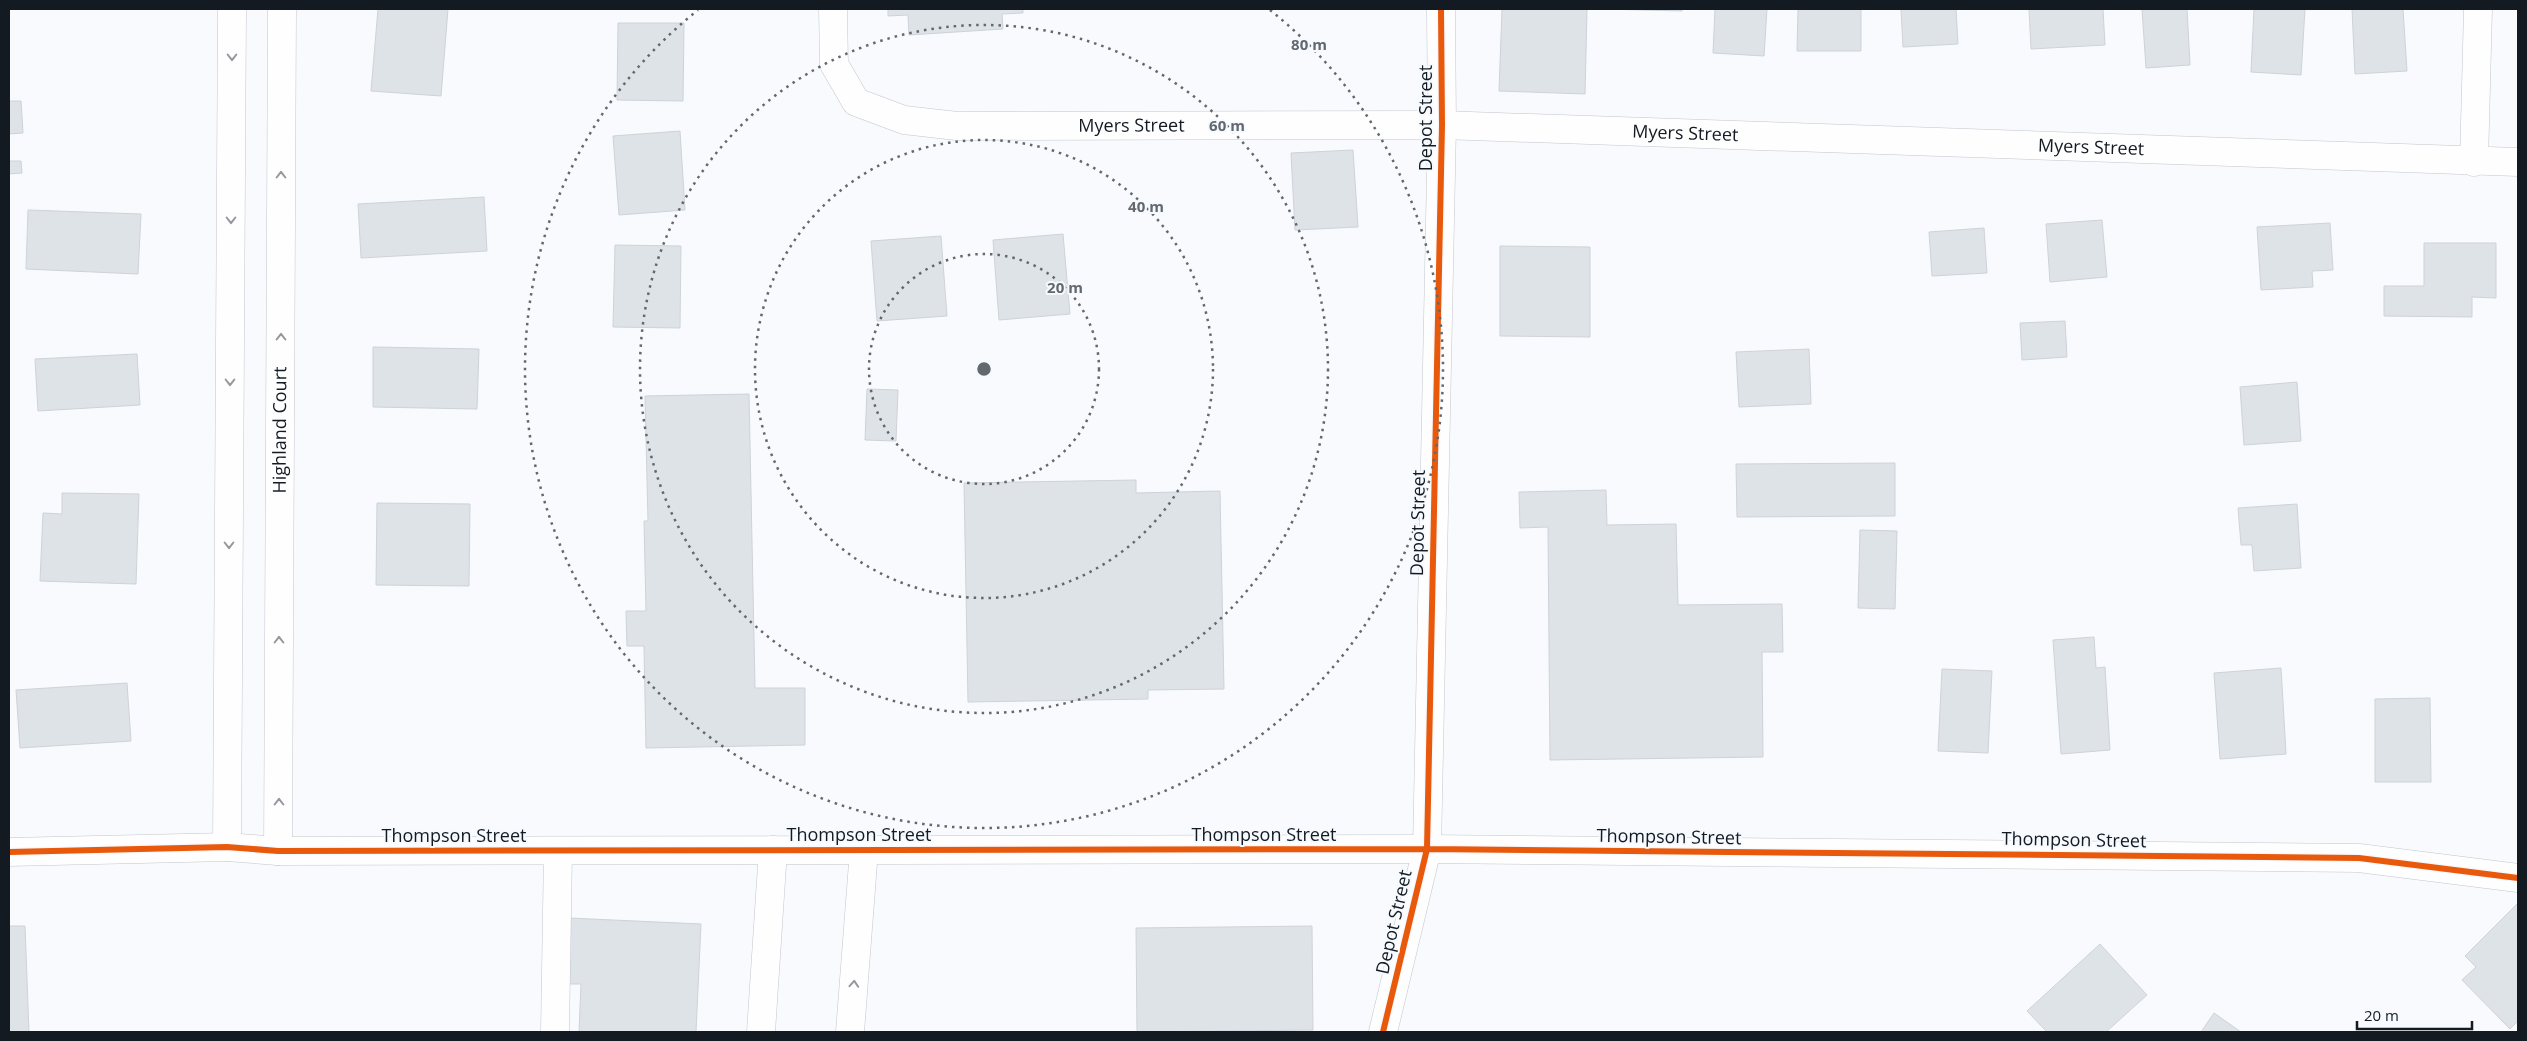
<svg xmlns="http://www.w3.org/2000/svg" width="2527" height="1041" font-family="'Open Sans',sans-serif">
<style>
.building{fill:#dee3e8;stroke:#ced3d9}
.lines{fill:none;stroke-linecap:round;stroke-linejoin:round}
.minor-casing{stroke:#c2c6cc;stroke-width:29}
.major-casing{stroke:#c2c6cc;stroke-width:29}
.minor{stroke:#fefeff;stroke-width:28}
.major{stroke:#fefeff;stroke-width:28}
.cycleway-casing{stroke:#f6faff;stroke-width:9}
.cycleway{stroke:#e8590c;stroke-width:6}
.oneway{stroke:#94979c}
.ring{fill:none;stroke:#63686f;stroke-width:2.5;stroke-dasharray:2.5 5}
.labels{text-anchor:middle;stroke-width:4;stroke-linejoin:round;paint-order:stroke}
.street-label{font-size:18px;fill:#131a22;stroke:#f6faff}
.centre{fill:#63686f;stroke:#f6faff;stroke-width:2.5}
.ring-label{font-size:15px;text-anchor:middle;font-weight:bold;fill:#63686f;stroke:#f6faff;stroke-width:4;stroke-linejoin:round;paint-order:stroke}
</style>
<rect width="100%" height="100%" fill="#f8fafd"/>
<path class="building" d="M 378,9 L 448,9 L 441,96 L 371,91 Z
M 888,9 L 1023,9 L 1023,13 L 1002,14 L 1003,29 L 909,35 L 908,15 L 888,16 Z
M 1502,9 L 1587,9 L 1585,94 L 1499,91 Z
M 1604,9 L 1682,9 L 1682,11 Z
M 1715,9 L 1767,9 L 1764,56 L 1713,53 Z
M 1798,9 L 1861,9 L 1861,51 L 1797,51 Z
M 1901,9 L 1956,9 L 1958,44 L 1903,47 Z
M 2029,9 L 2103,9 L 2105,45 L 2031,49 Z
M 2142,9 L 2187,9 L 2190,65 L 2146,68 Z
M 2254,9 L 2305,9 L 2301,75 L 2251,72 Z
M 2352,9 L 2403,9 L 2407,71 L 2355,74 Z
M 618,23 L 684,23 L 683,101 L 617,100 Z
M 9,101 L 21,101 L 23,133 L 9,134 Z
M 680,131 L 685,210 L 619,215 L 613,136 Z
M 1353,150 L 1358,227 L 1295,230 L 1291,153 Z
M 9,161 L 21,161 L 22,173 L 9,174 Z
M 484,197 L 487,251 L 361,258 L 358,204 Z
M 28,210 L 141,214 L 138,274 L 26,269 Z
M 2102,220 L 2107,277 L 2050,282 L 2046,224 Z
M 2330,223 L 2333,270 L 2312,271 L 2313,287 L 2261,290 L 2257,227 Z
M 1984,228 L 1987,273 L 1932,276 L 1929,232 Z
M 1063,234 L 1070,314 L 999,320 L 993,240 Z
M 941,236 L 947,316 L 877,321 L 871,241 Z
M 2424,243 L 2496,243 L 2496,298 L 2472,297 L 2472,317 L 2384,316 L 2384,286 L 2424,286 Z
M 615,245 L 681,246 L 680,328 L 613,327 Z
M 1500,246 L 1590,247 L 1590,337 L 1500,336 Z
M 2065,321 L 2067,357 L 2022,360 L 2020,323 Z
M 373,347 L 479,349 L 477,409 L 373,407 Z
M 1809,349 L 1811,404 L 1739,407 L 1736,352 Z
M 137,354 L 140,405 L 38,411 L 35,359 Z
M 2297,382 L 2301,441 L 2244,445 L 2240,387 Z
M 867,389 L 898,390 L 896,441 L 865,440 Z
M 749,394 L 755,688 L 805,688 L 805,745 L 646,748 L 644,646 L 627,646 L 626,611 L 646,611 L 644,521 L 648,521 L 645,396 Z
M 1895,463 L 1895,516 L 1737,517 L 1736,464 Z
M 1136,480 L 1136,493 L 1220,491 L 1224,689 L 1148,690 L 1148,699 L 968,702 L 964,483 Z
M 1606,490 L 1607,525 L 1676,524 L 1678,605 L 1782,604 L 1783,652 L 1762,652 L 1763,757 L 1550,760 L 1548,527 L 1520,528 L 1519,492 Z
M 62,493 L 139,494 L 136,584 L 40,581 L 43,513 L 62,514 Z
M 377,503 L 470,504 L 469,586 L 376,585 Z
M 2297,504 L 2301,568 L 2254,571 L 2252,545 L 2241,545 L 2238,508 Z
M 1860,530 L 1897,531 L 1895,609 L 1858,608 Z
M 2094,637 L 2096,668 L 2105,667 L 2110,750 L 2061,754 L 2053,640 Z
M 2281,668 L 2286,754 L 2220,759 L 2214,673 Z
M 1942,669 L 1992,671 L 1988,753 L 1938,751 Z
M 127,683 L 131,741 L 20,748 L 16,690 Z
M 2430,698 L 2431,782 L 2375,782 L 2375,699 Z
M 2518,903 L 2518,1021 L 2510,1029 L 2462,980 L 2476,967 L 2465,956 Z
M 569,918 L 701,924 L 696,1032 L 579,1032 L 581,984 L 566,984 Z
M 9,926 L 25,926 L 29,1032 L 9,1032 Z
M 1312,926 L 1313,1030 L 1137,1032 L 1136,928 Z
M 2100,944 L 2147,995 L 2106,1032 L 2047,1032 L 2027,1011 Z
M 2214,1013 L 2241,1032 L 2201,1032 Z"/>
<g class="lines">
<g class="minor-casing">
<g id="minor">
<path id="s1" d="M 833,9 L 834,64 L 856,102 L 904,120 L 957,126 L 1442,125 L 2518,162"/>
<path d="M 2474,162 L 2478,9"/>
<path d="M 227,847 L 232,9"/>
<path id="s2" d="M 278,851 L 282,9"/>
<path d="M 9,852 L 227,847 L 278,851 L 1427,849 L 2359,858 L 2518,878"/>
<path d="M 555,1032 L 558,851"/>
<path d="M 761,1032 L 773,850"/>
<path d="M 850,1032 L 864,850"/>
</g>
</g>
<g class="major-casing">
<path id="major" d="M 1383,1032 L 1427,849 L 1442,125 L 1441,9"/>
</g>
<use href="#minor" class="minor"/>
<use href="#major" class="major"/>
<g class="cycleway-casing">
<path id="cycleway" d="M 9,852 L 227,847 L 278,851 L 1427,849 L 2359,858 L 2518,878
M 1383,1032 L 1427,849 L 1442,125 L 1441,9"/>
</g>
<use href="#cycleway" class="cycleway"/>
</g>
<defs><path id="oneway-chevron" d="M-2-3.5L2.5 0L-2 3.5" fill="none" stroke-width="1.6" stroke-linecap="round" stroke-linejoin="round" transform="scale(1.25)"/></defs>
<g class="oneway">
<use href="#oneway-chevron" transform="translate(232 57) rotate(90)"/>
<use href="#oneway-chevron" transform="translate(281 175) rotate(-90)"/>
<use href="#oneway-chevron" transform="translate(231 220) rotate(90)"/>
<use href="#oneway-chevron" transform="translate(281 337) rotate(-90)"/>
<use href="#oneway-chevron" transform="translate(230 382) rotate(90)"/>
<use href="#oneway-chevron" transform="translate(229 545) rotate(90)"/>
<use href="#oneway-chevron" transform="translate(279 640) rotate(-90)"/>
<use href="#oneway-chevron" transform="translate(279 802) rotate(-90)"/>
<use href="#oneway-chevron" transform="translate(854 984) rotate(-86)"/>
</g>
<g class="ring">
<circle cx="984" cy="369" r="115"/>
<circle cx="984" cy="369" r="229"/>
<circle cx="984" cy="369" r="344"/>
<path d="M1270 10A459 459 0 1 1 698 10"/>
</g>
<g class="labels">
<g class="street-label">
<text transform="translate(1426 118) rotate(-90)" y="6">Depot Street</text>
<text dy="6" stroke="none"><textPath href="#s1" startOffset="378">Myers Street</textPath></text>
<text dy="6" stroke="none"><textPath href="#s1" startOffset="932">Myers Street</textPath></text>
<text dy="6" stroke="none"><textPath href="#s1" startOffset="1338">Myers Street</textPath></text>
<text dy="6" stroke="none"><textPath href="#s2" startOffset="421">Highland Court</textPath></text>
<text transform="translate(1418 523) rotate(-89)" y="6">Depot Street</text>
<text x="859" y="841">Thompson Street</text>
<text x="1264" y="841">Thompson Street</text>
<text x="454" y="842">Thompson Street</text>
<text transform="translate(1669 837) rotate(1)" y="6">Thompson Street</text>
<text transform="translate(2074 840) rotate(1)" y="6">Thompson Street</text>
<text transform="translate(1394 922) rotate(-77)" y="6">Depot Street</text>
</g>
</g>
<circle cx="984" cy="369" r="8" class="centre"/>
<g class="ring-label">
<text x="1309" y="50">80 m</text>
<text x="1227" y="131">60 m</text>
<text x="1146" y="212">40 m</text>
<text x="1065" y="293">20 m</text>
</g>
<rect width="2527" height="1041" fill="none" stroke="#131a22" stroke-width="20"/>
<path d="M2357 1021v8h115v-8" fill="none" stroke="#131a22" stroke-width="2.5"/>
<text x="2364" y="1021" font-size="15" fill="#131a22" stroke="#f6faff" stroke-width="4" paint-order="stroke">20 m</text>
</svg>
